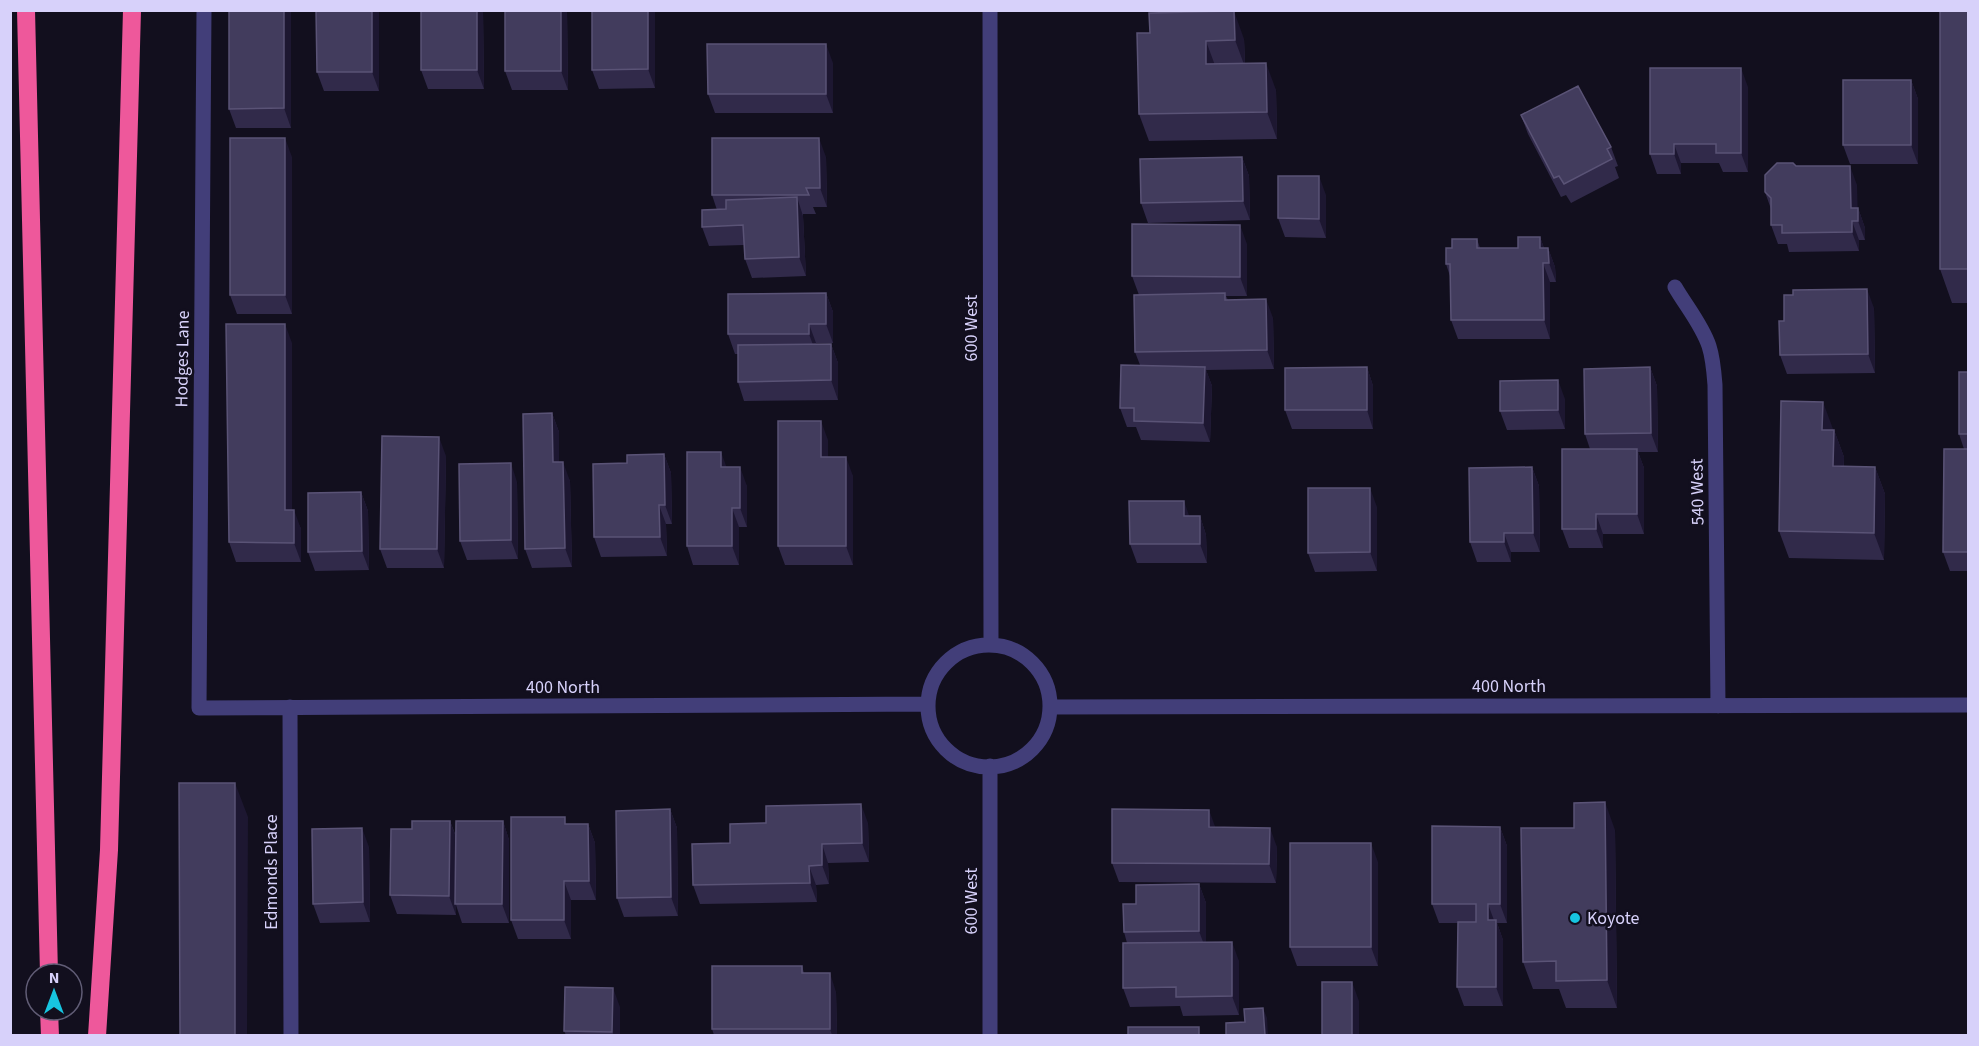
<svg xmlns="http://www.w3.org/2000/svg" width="1979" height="1046" font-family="'Source Sans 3',sans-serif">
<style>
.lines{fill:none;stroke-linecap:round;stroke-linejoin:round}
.minor{stroke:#423e79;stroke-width:15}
.motorway{stroke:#ee589b;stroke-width:18}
.wall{fill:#312a4a}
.shaded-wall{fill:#1d1731}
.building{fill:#423c5d;stroke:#5a5376;stroke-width:1.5}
.poi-dot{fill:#17c5e0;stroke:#120f1e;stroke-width:2}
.labels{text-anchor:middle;stroke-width:5;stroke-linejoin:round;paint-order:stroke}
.street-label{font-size:18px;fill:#d7d1fa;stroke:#120f1e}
.poi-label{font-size:18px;fill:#d7d1fa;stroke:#120f1e;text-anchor:start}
</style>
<rect width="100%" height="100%" fill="#120f1e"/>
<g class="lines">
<path class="minor" d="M 204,10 L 199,708 L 928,704
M 990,10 L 991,645
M 1675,287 C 1686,306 1702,325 1709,346 C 1713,358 1714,372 1715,385 L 1718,706
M928 706a61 61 0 1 1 122 0a61 61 0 1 1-122 0Z
M 290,707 L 291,1036
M 1050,707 L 1968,705
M 990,766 L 990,1036"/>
<path class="motorway" d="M 26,10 L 49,974
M 49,1010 L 50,1036
M 97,1036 L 109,850 L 132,10"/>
</g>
<path class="wall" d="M 291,10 L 291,128 L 236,128 L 229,109 Z
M 379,10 L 379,91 L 324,91 L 317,72 Z
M 483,10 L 484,89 L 428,89 L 421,70 Z
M 567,10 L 568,90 L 512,90 L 505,71 Z
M 592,10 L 655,10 L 655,88 L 599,89 L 592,70 Z
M 1968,10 L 1968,303 L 1952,303 L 1940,269 Z
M 1137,33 L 1244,39 L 1245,63 L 1276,90 L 1277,139 L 1149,141 L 1139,114 Z
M 833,63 L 833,113 L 715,113 L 708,94 Z
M 1911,80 L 1918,99 L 1918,164 L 1850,164 L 1843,145 Z
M 1748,87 L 1748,172 L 1723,172 L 1719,163 L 1681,163 L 1681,174 L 1657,174 L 1650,154 Z
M 1521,115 L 1611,147 L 1618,166 L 1615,167 L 1619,178 L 1571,203 L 1566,195 L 1561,197 L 1528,134 Z
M 292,157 L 292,314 L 237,314 L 230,295 Z
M 826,157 L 827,207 L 813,207 L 816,214 L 803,214 L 803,216 L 806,276 L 752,278 L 745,259 L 744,245 L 709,246 L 702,227 L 717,210 L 712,195 Z
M 1242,157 L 1249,176 L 1250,220 L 1148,223 L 1141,203 Z
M 1796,166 L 1857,185 L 1857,208 L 1858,208 L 1865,228 L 1865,240 L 1859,240 L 1859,251 L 1789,252 L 1787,244 L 1778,244 L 1771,225 L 1771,209 L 1765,192 Z
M 1326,195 L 1326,238 L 1285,237 L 1278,218 Z
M 1540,237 L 1544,248 L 1548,248 L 1555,267 L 1556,282 L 1550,282 L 1550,339 L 1458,339 L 1451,320 L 1450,276 L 1446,264 L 1452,248 L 1477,239 L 1480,248 L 1518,248 Z
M 1247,244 L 1247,296 L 1226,296 L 1228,300 L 1273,318 L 1274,369 L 1206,370 L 1212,386 L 1210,442 L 1141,440 L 1136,427 L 1127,427 L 1120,408 L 1140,365 L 1135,352 L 1139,295 L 1132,276 Z
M 826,293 L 833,312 L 833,343 L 816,343 L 816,344 L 831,344 L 838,363 L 838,400 L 744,401 L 738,382 L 738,354 L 735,354 L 728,334 Z
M 1874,308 L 1875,373 L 1787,374 L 1780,355 L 1784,321 Z
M 292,343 L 292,510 L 301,529 L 301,562 L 236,562 L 229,542 Z
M 1367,367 L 1373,386 L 1373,429 L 1292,429 L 1285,410 Z
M 1650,367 L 1657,386 L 1658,452 L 1638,452 L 1644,468 L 1644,534 L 1603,534 L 1603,548 L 1569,548 L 1562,529 L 1590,449 L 1585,434 Z
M 1968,372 L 1968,571 L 1950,571 L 1943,552 L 1964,449 L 1959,434 Z
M 1565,399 L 1565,429 L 1507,430 L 1500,411 Z
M 552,413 L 559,432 L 559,462 L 570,481 L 572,567 L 532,568 L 525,549 Z
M 1833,430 L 1834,430 L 1844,457 L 1844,467 L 1875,467 L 1885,494 L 1884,560 L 1789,558 L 1779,531 Z
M 828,440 L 828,457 L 853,476 L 853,565 L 785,565 L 778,546 Z
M 664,454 L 671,473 L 672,524 L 666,524 L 667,556 L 601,557 L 594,537 L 627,463 Z
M 446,456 L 444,568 L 387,568 L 380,549 Z
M 727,467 L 747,486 L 747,527 L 739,527 L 739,565 L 693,565 L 687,546 Z
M 1532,467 L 1539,486 L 1540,552 L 1511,552 L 1511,562 L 1477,562 L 1470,542 Z
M 517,482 L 518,559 L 467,560 L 460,541 Z
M 361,492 L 368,511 L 369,570 L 315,571 L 308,552 Z
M 1377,507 L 1377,571 L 1315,572 L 1308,553 Z
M 1200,516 L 1206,535 L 1207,563 L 1137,563 L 1130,544 Z
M 670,809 L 677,828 L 678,916 L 624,917 L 617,898 Z
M 450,821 L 456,836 L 503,821 L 509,840 L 509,923 L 462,923 L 456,905 L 456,915 L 397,914 L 390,895 L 412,829 Z
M 868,823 L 869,862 L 828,863 L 829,884 L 816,885 L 817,902 L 700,904 L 693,885 L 730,843 Z
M 567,824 L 588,824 L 595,843 L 596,900 L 571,900 L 571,939 L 518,939 L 511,920 Z
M 1215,827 L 1277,847 L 1276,883 L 1119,882 L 1112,863 Z
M 1500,827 L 1507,846 L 1507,923 L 1497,923 L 1503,940 L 1503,1006 L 1464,1006 L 1457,987 L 1458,923 L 1439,923 L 1432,904 Z
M 1615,830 L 1617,1008 L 1566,1008 L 1559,989 L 1533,989 L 1523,962 Z
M 369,847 L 370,922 L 320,923 L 313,904 Z
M 1378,862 L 1378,966 L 1297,966 L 1290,947 Z
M 1199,884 L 1206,903 L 1206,942 L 1239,961 L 1239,1015 L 1183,1016 L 1180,1006 L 1130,1007 L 1123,988 L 1127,943 L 1124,932 L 1136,904 Z
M 802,966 L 804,973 L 836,992 L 837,1035 L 714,1035 L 712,1029 Z
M 620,1007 L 620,1035 L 566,1035 L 564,1031 Z"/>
<path class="shaded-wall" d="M 284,10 L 291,10 L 291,128 L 284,108 Z
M 372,10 L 379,10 L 379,91 L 372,72 Z
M 477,10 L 483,10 L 484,89 L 477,70 Z
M 561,10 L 567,10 L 568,90 L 561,71 Z
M 648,10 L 655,10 L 655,88 L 648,69 Z
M 1234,11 L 1244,39 L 1245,67 L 1235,40 Z
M 1206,41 L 1216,68 L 1206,64 Z
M 826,44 L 833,63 L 833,113 L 826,94 Z
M 1266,63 L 1276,90 L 1277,139 L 1267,112 Z
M 1741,68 L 1748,87 L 1748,172 L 1741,153 Z
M 1911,80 L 1918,99 L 1918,164 L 1911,145 Z
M 285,138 L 292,157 L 292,314 L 285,295 Z
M 819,138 L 826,157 L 827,207 L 820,188 Z
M 1674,144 L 1681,163 L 1681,174 L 1674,154 Z
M 1242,157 L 1249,176 L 1250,220 L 1243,201 Z
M 1850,166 L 1857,185 L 1858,221 L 1851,208 Z
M 1319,176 L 1326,195 L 1326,238 L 1319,219 Z
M 797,197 L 803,216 L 806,276 L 799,257 Z
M 1858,208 L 1865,228 L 1865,240 L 1858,221 Z
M 1852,221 L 1859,240 L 1859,251 L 1852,232 Z
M 1240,225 L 1247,244 L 1247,296 L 1240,277 Z
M 1540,237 L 1547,256 L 1540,248 Z
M 1548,248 L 1555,267 L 1556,282 L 1549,263 Z
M 1543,263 L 1550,282 L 1550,339 L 1544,320 Z
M 1867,289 L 1874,308 L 1875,373 L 1868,354 Z
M 826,293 L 833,312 L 833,343 L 826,324 Z
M 1266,299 L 1273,318 L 1274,369 L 1267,350 Z
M 285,324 L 292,343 L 292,529 L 285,510 Z
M 809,324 L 816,343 L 816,353 L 809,334 Z
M 831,344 L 838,363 L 838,400 L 831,380 Z
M 1205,367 L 1212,386 L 1210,442 L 1203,423 Z
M 1367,367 L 1373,386 L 1373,429 L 1367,410 Z
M 1650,367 L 1657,386 L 1658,452 L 1651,433 Z
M 1558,380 L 1565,399 L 1565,429 L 1558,410 Z
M 1823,402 L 1833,429 L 1832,457 L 1822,430 Z
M 552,413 L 559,432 L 559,481 L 553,462 Z
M 821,421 L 828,440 L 828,476 L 821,457 Z
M 1834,430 L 1844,457 L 1843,494 L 1833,466 Z
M 439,437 L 446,456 L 444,568 L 437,549 Z
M 1637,449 L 1644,468 L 1644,534 L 1637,514 Z
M 721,452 L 728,471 L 721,467 Z
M 664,454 L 671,473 L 672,524 L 665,505 Z
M 846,457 L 853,476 L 853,565 L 846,546 Z
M 563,462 L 570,481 L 572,567 L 565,548 Z
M 511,463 L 517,482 L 518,559 L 511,540 Z
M 740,467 L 747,486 L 747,527 L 740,508 Z
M 1532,467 L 1539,486 L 1540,552 L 1533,533 Z
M 1875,467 L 1885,494 L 1884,560 L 1874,533 Z
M 1370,488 L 1377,507 L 1377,571 L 1370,552 Z
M 361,492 L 368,511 L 369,570 L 362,551 Z
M 1184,501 L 1191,521 L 1184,516 Z
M 659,505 L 666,524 L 667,556 L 660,537 Z
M 732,508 L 739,527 L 739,565 L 732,546 Z
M 294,510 L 301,529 L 301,562 L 294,543 Z
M 1596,514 L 1603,534 L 1603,548 L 1596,529 Z
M 1200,516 L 1206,535 L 1207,563 L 1200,544 Z
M 1504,533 L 1511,552 L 1511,562 L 1504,542 Z
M 235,783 L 248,817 L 247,1035 L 235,1035 Z
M 1605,802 L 1615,830 L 1617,1008 L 1607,980 Z
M 861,804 L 868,823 L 869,862 L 862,843 Z
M 670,809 L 677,828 L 678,916 L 671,897 Z
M 1209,810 L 1216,829 L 1209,827 Z
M 450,821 L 457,840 L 456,915 L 449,896 Z
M 503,821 L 509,840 L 509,923 L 502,904 Z
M 588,824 L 595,843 L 596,900 L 589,881 Z
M 1500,827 L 1507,846 L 1507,923 L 1500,904 Z
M 362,828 L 369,847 L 370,922 L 363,902 Z
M 1270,828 L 1277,847 L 1276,883 L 1269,864 Z
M 1371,843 L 1378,862 L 1378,966 L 1371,947 Z
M 822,844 L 828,863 L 829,884 L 822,865 Z
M 809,866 L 816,885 L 817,902 L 810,883 Z
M 564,881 L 571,900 L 571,939 L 564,920 Z
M 1199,884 L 1206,903 L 1206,950 L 1199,931 Z
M 1488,904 L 1495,923 L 1488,920 Z
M 1496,920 L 1503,940 L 1503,1006 L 1496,987 Z
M 1232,942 L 1239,961 L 1239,1015 L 1232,996 Z
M 830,973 L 836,992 L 837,1035 L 832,1035 L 830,1029 Z
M 1352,982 L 1359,1001 L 1359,1035 L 1352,1035 Z
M 613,988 L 620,1007 L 620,1035 L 614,1035 L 612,1032 Z
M 1263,1008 L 1267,1018 L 1268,1035 L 1265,1035 Z"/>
<path class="building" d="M 229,10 L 284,10 L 284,108 L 229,109 Z
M 316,10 L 372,10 L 372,72 L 317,72 Z
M 421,10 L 477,10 L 477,70 L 421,70 Z
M 505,10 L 561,10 L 561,71 L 505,71 Z
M 592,10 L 648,10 L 648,69 L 592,70 Z
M 1940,10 L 1968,10 L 1968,269 L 1940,269 Z
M 1234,11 L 1235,40 L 1206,41 L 1206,64 L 1266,63 L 1267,112 L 1139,114 L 1137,33 L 1150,33 L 1149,13 Z
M 707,44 L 826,44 L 826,94 L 708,94 Z
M 1650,68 L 1741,68 L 1741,153 L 1716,153 L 1716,144 L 1674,144 L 1674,154 L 1650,154 Z
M 1843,80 L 1911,80 L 1911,145 L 1843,145 Z
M 1578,86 L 1611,147 L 1607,149 L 1612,159 L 1564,184 L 1559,176 L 1554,178 L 1521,115 Z
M 230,138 L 285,138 L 285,295 L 230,295 Z
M 712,138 L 819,138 L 820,188 L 806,188 L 809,195 L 712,195 Z
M 1242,157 L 1243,201 L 1141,203 L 1140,159 Z
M 1777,163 L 1793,163 L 1796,166 L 1850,166 L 1851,208 L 1858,208 L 1858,221 L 1852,221 L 1852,232 L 1782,233 L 1782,225 L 1771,225 L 1771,198 L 1765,192 L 1765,175 Z
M 1278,176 L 1319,176 L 1319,219 L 1278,218 Z
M 797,197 L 799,257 L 745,259 L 743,225 L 702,227 L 702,210 L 726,209 L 726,200 Z
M 1132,224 L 1240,225 L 1240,277 L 1132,276 Z
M 1518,237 L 1540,237 L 1540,248 L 1548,248 L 1549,263 L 1543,263 L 1544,320 L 1451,320 L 1450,264 L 1446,264 L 1446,248 L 1452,248 L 1452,239 L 1477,239 L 1477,248 L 1518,248 Z
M 1867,289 L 1868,354 L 1780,355 L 1779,321 L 1784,321 L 1784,295 L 1793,295 L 1793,290 Z
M 826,293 L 826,324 L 809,324 L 809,334 L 728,334 L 728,294 Z
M 1225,293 L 1225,300 L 1266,299 L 1267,350 L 1135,352 L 1134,295 Z
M 226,324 L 285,324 L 285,510 L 294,510 L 294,543 L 229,542 Z
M 831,344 L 831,380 L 738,382 L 738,345 Z
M 1121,365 L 1205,367 L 1203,423 L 1134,421 L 1134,408 L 1120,408 Z
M 1367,367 L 1367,410 L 1285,410 L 1285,368 Z
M 1650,367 L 1651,433 L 1585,434 L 1584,369 Z
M 1959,372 L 1968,372 L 1968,434 L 1959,434 Z
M 1558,380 L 1558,410 L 1500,411 L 1500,381 Z
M 1781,401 L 1823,402 L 1822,430 L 1834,430 L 1833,466 L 1875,467 L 1874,533 L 1779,531 Z
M 552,413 L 553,462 L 563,462 L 565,548 L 525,549 L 523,414 Z
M 778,421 L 821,421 L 821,457 L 846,457 L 846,546 L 778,546 Z
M 382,436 L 439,437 L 437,549 L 380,549 Z
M 1562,449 L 1637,449 L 1637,514 L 1596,514 L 1596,529 L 1562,529 Z
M 1944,449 L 1968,449 L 1968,552 L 1943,552 Z
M 687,452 L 721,452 L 721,467 L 740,467 L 740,508 L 732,508 L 732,546 L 687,546 Z
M 664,454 L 665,505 L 659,505 L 660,537 L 594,537 L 593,464 L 627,463 L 627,455 Z
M 511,463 L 511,540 L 460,541 L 459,464 Z
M 1532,467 L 1533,533 L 1504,533 L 1504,542 L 1470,542 L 1469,468 Z
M 1308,488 L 1370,488 L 1370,552 L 1308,553 Z
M 361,492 L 362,551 L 308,552 L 308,493 Z
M 1129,501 L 1184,501 L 1184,516 L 1200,516 L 1200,544 L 1130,544 Z
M 179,783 L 235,783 L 235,1035 L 180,1035 Z
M 1605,802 L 1607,980 L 1556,981 L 1556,961 L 1523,962 L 1521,828 L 1574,828 L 1574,803 Z
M 861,804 L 862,843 L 822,844 L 822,865 L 809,866 L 810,883 L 693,885 L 692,844 L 730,843 L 730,824 L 766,823 L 766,806 Z
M 670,809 L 671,897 L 617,898 L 616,811 Z
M 1112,809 L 1209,810 L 1209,827 L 1270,828 L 1269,864 L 1112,863 Z
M 511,817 L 565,817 L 565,824 L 588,824 L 589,881 L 564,881 L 564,920 L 511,920 Z
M 412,821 L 450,821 L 449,896 L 390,895 L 391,829 L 412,829 Z
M 456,821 L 503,821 L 502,904 L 455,904 Z
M 1432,826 L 1500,827 L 1500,904 L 1488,904 L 1488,920 L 1496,920 L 1496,987 L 1457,987 L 1458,922 L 1476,922 L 1476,904 L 1432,904 Z
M 362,828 L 363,902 L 313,904 L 312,829 Z
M 1290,843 L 1371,843 L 1371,947 L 1290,947 Z
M 1199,884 L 1199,931 L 1124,932 L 1123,904 L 1136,904 L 1136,885 Z
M 1232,942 L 1232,996 L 1176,997 L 1176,987 L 1123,988 L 1123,943 Z
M 712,966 L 802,966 L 802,973 L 830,973 L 830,1029 L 712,1029 Z
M 1322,982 L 1352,982 L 1352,1035 L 1322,1035 Z
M 565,987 L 613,988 L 612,1032 L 564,1031 Z
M 1263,1008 L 1265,1035 L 1226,1035 L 1226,1023 L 1245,1022 L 1244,1009 Z
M 1128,1027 L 1199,1027 L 1199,1035 L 1128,1035 Z"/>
<circle class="poi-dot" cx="1575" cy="918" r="6"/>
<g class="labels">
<g class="street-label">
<text transform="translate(971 328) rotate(-90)" y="6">600 West</text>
<text transform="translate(182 359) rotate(-89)" y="6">Hodges Lane</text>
<text transform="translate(1697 492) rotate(-91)" y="6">540 West</text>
<text x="1509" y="692">400 North</text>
<text x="563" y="693">400 North</text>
<text transform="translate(271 872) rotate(-90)" y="6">Edmonds Place</text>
<text transform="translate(971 901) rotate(-90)" y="6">600 West</text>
</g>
<g class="poi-label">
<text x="1587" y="924">Koyote</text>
</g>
</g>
<rect width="1979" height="1046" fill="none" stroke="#d7d1fa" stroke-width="24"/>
<g transform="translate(54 992)"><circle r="28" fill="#120f1e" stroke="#615d76" stroke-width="1.5"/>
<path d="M0-4.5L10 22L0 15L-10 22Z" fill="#17c5e0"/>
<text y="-9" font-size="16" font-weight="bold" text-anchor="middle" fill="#d7d1fa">N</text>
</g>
</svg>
